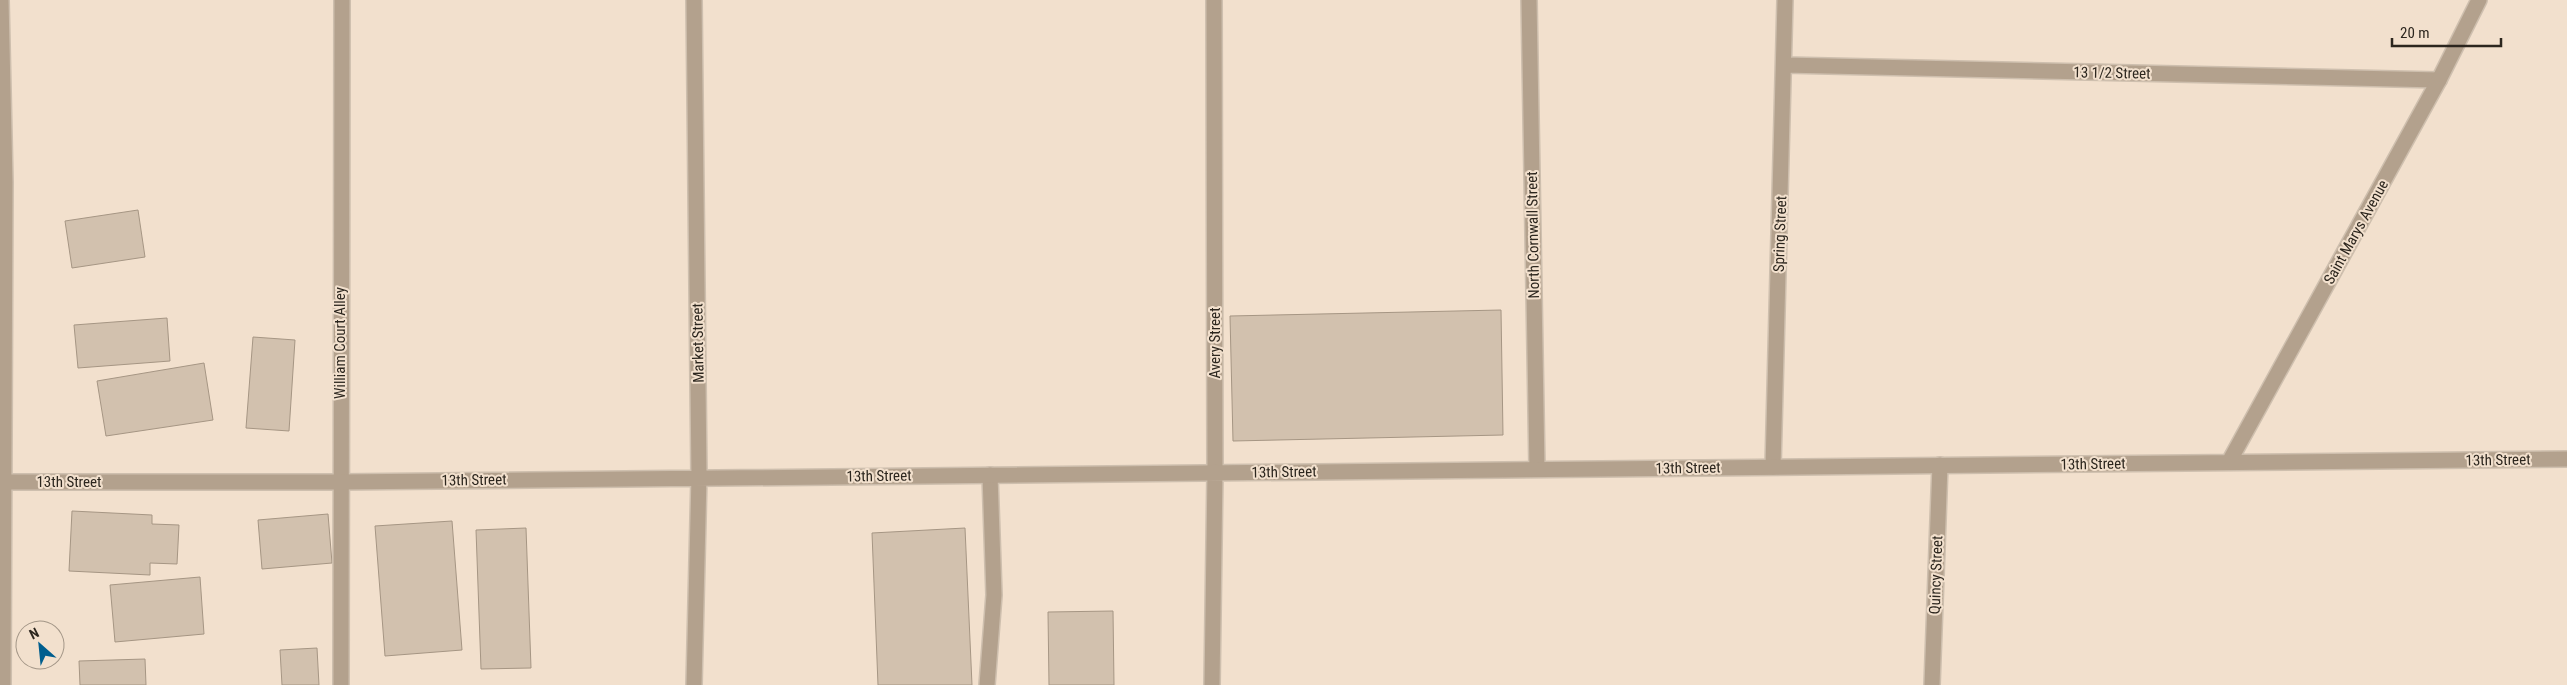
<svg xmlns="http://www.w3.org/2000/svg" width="2567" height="685" font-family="'Roboto Condensed',sans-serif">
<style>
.building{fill:#d2c1ae;stroke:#a69684}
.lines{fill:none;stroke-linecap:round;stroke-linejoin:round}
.service-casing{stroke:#cebfae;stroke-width:18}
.minor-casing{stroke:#cebfae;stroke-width:18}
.tertiary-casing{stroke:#cebfae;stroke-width:18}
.service{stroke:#b3a18d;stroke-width:15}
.minor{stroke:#b3a18d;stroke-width:15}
.tertiary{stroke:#b3a18d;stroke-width:15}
.labels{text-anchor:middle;stroke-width:4;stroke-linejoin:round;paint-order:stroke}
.street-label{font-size:15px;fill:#2c261e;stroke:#f2e0cd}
</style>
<rect width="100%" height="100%" fill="#f2e0cd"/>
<path class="building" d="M 138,210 L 145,257 L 72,268 L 65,221 Z
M 1501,310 L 1503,435 L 1233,441 L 1230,316 Z
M 167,318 L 170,361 L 78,368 L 74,325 Z
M 253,337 L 295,340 L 289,431 L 246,428 Z
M 204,363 L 213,420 L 106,436 L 97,381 Z
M 72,511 L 152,515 L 152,524 L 179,525 L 177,564 L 150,563 L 150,575 L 69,571 Z
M 328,514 L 332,563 L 262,569 L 258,520 Z
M 452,521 L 462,650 L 385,656 L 375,526 Z
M 526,528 L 531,668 L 481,669 L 476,530 Z
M 965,528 L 972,685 L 878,685 L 872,533 Z
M 200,577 L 204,634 L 115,642 L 110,585 Z
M 1113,611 L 1114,685 L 1049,685 L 1048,612 Z
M 317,648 L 319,685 L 282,685 L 280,650 Z
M 145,659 L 146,685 L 80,685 L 79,661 Z"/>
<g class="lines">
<g class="service-casing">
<path id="service" d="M 341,685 L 342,0
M 987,685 L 994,595 L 990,475"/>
</g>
<g class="minor-casing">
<path id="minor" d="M 1,0 L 5,182 L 3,685
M 1214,0 L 1215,472
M 1529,0 L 1537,469
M 1785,65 L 2439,80
M 1773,467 L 1785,0
M 1932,685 L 1940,465"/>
</g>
<g class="tertiary-casing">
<path id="tertiary" d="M 694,0 L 699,477 L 694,685
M 2229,462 L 2439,80 L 2479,0
M 0,482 L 340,482 L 2567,459
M 1212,685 L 1215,472"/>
</g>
<use href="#service" class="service"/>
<use href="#minor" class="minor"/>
<use href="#tertiary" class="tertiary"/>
</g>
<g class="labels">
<g class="street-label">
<text transform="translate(2112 73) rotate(1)" y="5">13 1/2 Street</text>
<text transform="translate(2356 232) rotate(-61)" y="5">Saint Marys Avenue</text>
<text transform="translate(1780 234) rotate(-88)" y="5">Spring Street</text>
<text transform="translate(1533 235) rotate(-91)" y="5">North Cornwall Street</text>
<text transform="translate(340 343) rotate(-90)" y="5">William Court Alley</text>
<text transform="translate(698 343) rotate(-91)" y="5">Market Street</text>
<text transform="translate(1215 343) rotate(-90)" y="5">Avery Street</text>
<text transform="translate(2498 460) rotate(-1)" y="5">13th Street</text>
<text transform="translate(2093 464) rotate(-1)" y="5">13th Street</text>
<text transform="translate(1688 468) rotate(-1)" y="5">13th Street</text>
<text transform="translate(1284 472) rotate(-1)" y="5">13th Street</text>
<text transform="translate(879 476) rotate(-1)" y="5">13th Street</text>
<text transform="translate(474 480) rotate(-1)" y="5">13th Street</text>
<text x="69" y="487">13th Street</text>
<text transform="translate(1936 575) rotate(-88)" y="5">Quincy Street</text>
</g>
</g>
<g transform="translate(40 645) rotate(333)"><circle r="24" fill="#f2e0cd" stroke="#a39687"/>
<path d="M0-4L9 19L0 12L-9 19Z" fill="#005e8e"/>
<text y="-8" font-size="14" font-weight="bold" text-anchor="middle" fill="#2c261e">N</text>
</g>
<path d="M2392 38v8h109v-8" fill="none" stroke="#2c261e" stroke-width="2.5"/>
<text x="2400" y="38" font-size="15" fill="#2c261e" stroke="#f2e0cd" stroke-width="4" paint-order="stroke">20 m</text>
</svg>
